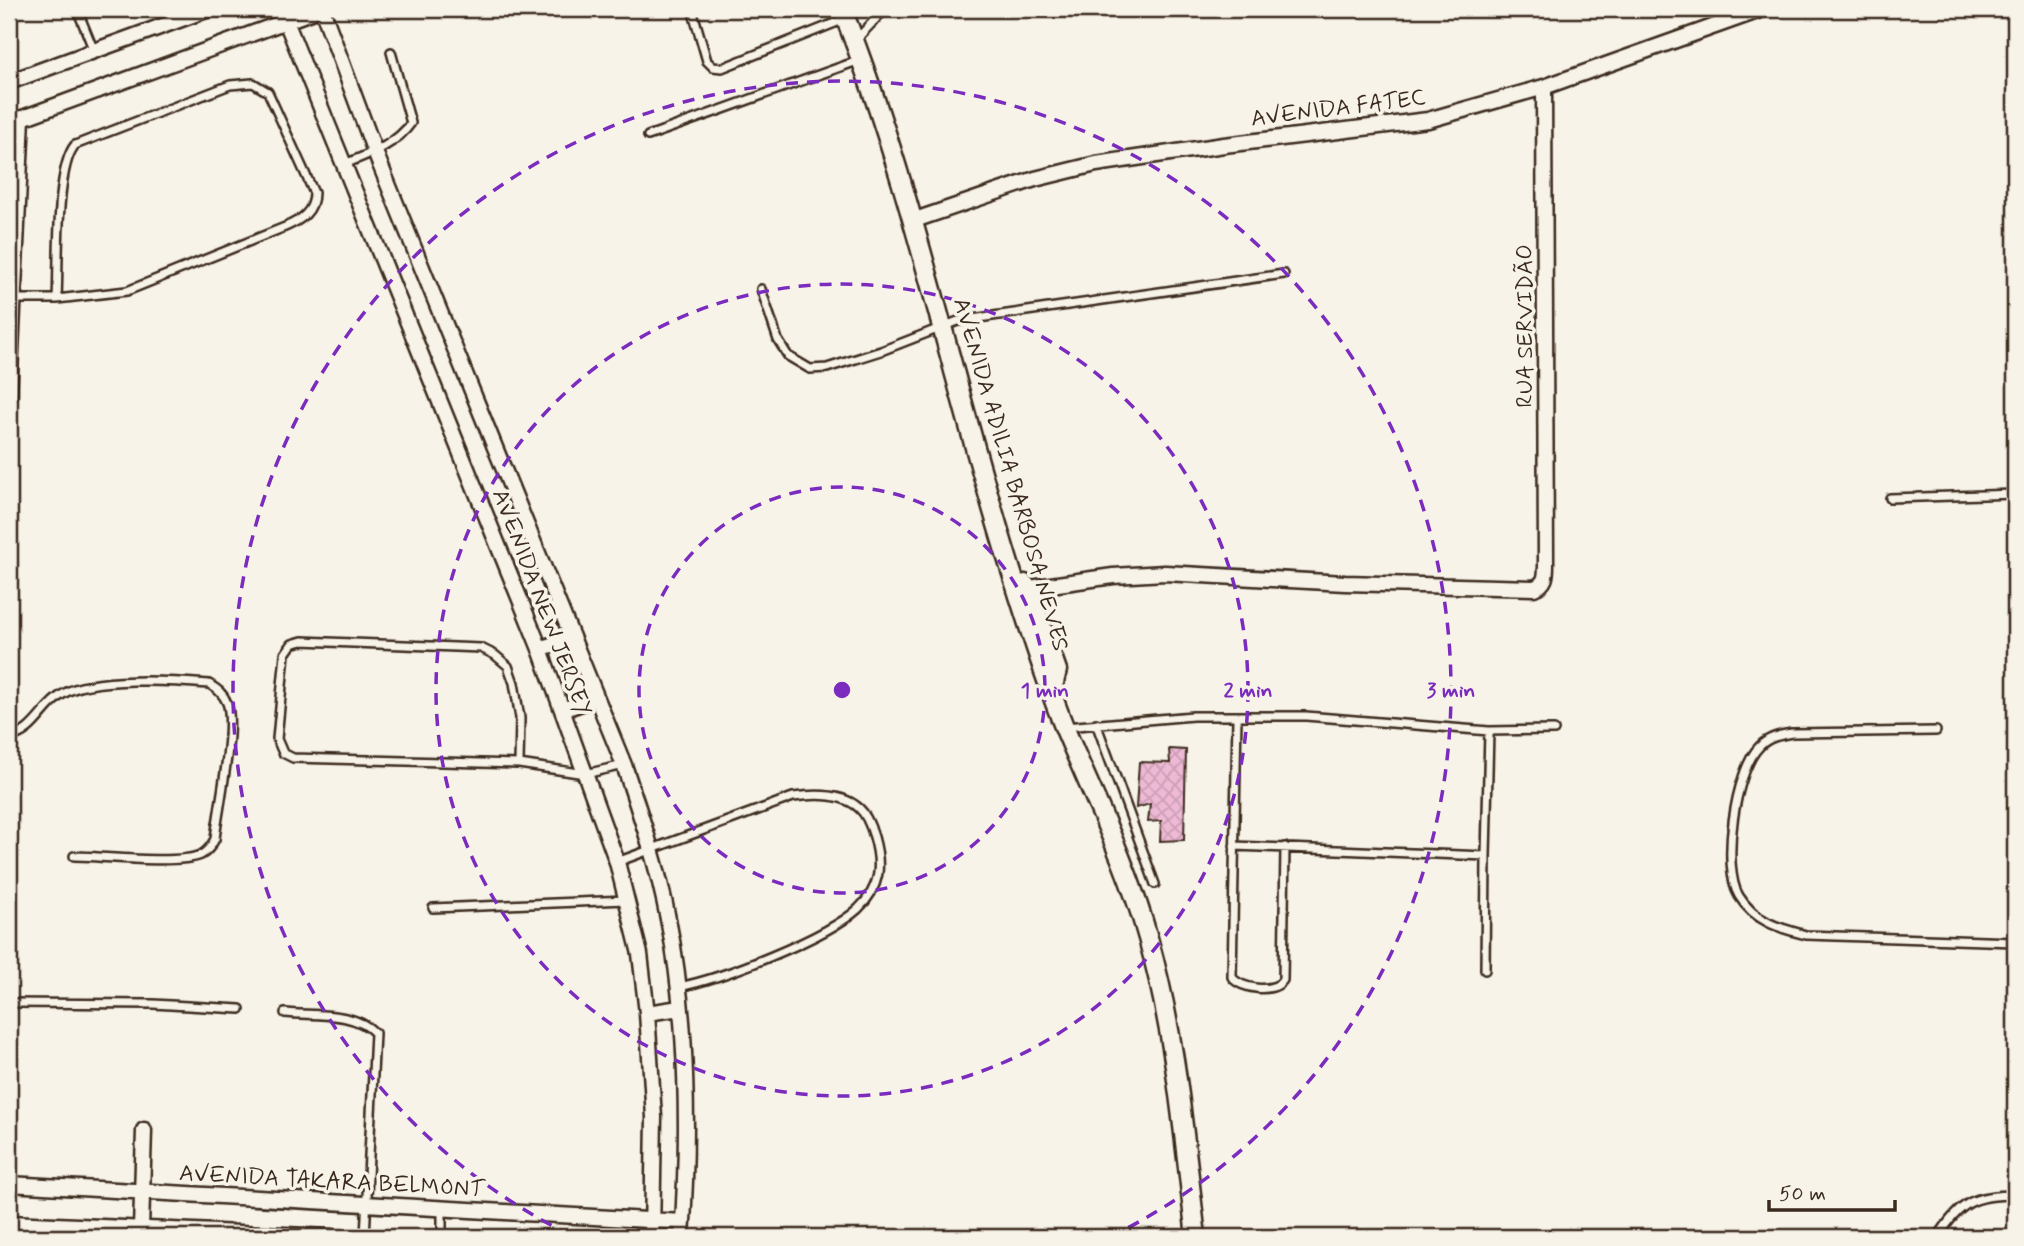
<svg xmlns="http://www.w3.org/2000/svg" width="2024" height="1246" font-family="Mynerve,sans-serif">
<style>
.building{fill:url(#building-cross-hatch);stroke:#3b2a1e;stroke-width:2}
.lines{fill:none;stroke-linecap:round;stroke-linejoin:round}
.service-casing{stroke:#3b2a1e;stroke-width:12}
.minor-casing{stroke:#3b2a1e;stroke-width:19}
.tertiary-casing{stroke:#3b2a1e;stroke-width:23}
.service{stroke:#f7f3e8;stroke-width:7}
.minor{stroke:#f7f3e8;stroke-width:14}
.tertiary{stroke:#f7f3e8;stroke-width:18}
.ring{fill:none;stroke:#7b2cbf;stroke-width:3.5;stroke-dasharray:12 9}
.labels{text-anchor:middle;stroke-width:7;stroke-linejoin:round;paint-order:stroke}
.street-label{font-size:23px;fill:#3b2a1e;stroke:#f7f3e8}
.centre{fill:#7b2cbf;stroke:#f7f3e8;stroke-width:3.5}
.ring-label{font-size:21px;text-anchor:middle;font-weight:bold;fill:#7b2cbf;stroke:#f7f3e8;stroke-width:7;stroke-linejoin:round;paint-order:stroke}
</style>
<defs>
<pattern id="building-cross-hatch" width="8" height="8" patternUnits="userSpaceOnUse" patternTransform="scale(1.75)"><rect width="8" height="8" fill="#edb9d4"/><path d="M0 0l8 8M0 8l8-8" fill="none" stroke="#cc9fb6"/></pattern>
</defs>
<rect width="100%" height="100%" fill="#f7f3e8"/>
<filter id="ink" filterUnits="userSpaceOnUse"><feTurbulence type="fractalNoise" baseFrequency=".0143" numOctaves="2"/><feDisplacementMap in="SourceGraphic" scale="14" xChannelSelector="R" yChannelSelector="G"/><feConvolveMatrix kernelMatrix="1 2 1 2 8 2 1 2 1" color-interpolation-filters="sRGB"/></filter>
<g filter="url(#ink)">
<path class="building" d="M 1169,749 L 1186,750 L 1184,840 L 1160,841 L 1161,821 L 1148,822 L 1150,804 L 1136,808 L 1139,762 L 1170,763 Z"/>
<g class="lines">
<g class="service-casing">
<path id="service" d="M 77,9 L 94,51
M 692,9 L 707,61 L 713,67 L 722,68 L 845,19
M 855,41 L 885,9
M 648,136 L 860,60
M 342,165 C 366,155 395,146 411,123 L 391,52
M 761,289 L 778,340 L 788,356 L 810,369 L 827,368 L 881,351 L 958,321 L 1284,274
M 13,299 L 57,299 L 127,291 L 285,227 C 301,220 314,212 314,193 L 268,92 L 253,83 L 230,85 L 75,145 C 55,168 59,265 57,299
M 1890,498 L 2015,494
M 1237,717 L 1232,977 C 1240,989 1274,994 1283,980 L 1285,847
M 1096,723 L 1155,884
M 1065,727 L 1193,716 L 1306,716 L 1489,731 L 1554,730
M 1936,731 L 1792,733 C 1780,735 1768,737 1759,747 C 1735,771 1721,867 1739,896 C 1755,922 1779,928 1806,935 L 2015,942
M 9,737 C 34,734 42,706 63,694 C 92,676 174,681 209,684 C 217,689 223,693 227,703 C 236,725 218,811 215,839 C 211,846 208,851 201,855 C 177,865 102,856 74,856
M 519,764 L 293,758 L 283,753 L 277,739 L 285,654 L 292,644 L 302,641 L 481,648 L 495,655 L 508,666 L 514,683 L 520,718 L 519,764 L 585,774 L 624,765
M 1234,846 L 1486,856 L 1489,731
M 617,862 L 793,797 C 814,794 843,793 859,808 C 867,815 871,827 874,837 C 882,865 881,887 858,909 C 826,938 721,979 678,987
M 433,908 L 626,900
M 1485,970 L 1486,856
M 9,1003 L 153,1004 L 240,1009
M 285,1013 C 315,1016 354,1011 375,1033 L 365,1237
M 442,1210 L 442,1237
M 1938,1237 C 1960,1202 1974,1195 2015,1195"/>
</g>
<g class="minor-casing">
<path id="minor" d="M 281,9 L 540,649 L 617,862 L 640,954 L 647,1013 L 654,1117 L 652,1237
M 322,9 L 375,152 L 624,765 C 641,816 658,866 668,919 C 688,1016 689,1138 682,1237
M 9,82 L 209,9
M 9,123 L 319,9
M 912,221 L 1035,179 L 1096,164 L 1224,145 L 1428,120 L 1544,87 L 1763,9
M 9,395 L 22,118
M 1025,582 L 1030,588 L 1059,670 L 1053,695
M 1030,588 L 1113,576 L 1165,573 L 1345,583 L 1534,588 C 1546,584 1546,576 1546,564 L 1544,87
M 540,649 L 570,638
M 562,710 L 596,698
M 647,1013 L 680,1008
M 9,1184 L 683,1222
M 9,1223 L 331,1237
M 141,1229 L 144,1130"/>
</g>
<g class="tertiary-casing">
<path id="tertiary" d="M 842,9 C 915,193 953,388 1013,577 C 1029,627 1045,679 1065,729 C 1094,798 1128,866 1148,938 C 1176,1036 1184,1137 1196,1237"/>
</g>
<use href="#service" class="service"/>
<use href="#minor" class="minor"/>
<use href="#tertiary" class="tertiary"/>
</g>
</g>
<g class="ring">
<circle cx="842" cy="690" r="203"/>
<circle cx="842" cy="690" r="406"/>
<path d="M570 1235A609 609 0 1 1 1114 1235"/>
</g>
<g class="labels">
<g class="street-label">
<text transform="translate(1338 107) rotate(-7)" y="8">AVENIDA FATEC</text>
<text transform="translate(1524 326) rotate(-90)" y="8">RUA SERVIDÃO</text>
<text transform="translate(1012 474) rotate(74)" y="8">AVENIDA ADILIA BARBOSA NEVES</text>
<text transform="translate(543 602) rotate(69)" y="8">AVENIDA NEW JERSEY</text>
<text transform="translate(332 1180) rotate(3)" y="8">AVENIDA TAKARA BELMONT</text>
</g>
</g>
<circle cx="842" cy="690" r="10" class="centre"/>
<g class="ring-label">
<text x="1045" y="697">1 min</text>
<text x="1248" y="697">2 min</text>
<text x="1451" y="697">3 min</text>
</g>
<rect width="2024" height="1246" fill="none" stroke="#f7f3e8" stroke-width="35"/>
<rect x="18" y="18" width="1989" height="1211" fill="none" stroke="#3b2a1e" stroke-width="2.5" filter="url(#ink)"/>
<path d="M1769 1200v10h126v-10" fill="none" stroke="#3b2a1e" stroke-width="3.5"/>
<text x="1779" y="1200" font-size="21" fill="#3b2a1e" stroke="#f7f3e8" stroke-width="5" paint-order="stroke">50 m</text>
</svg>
